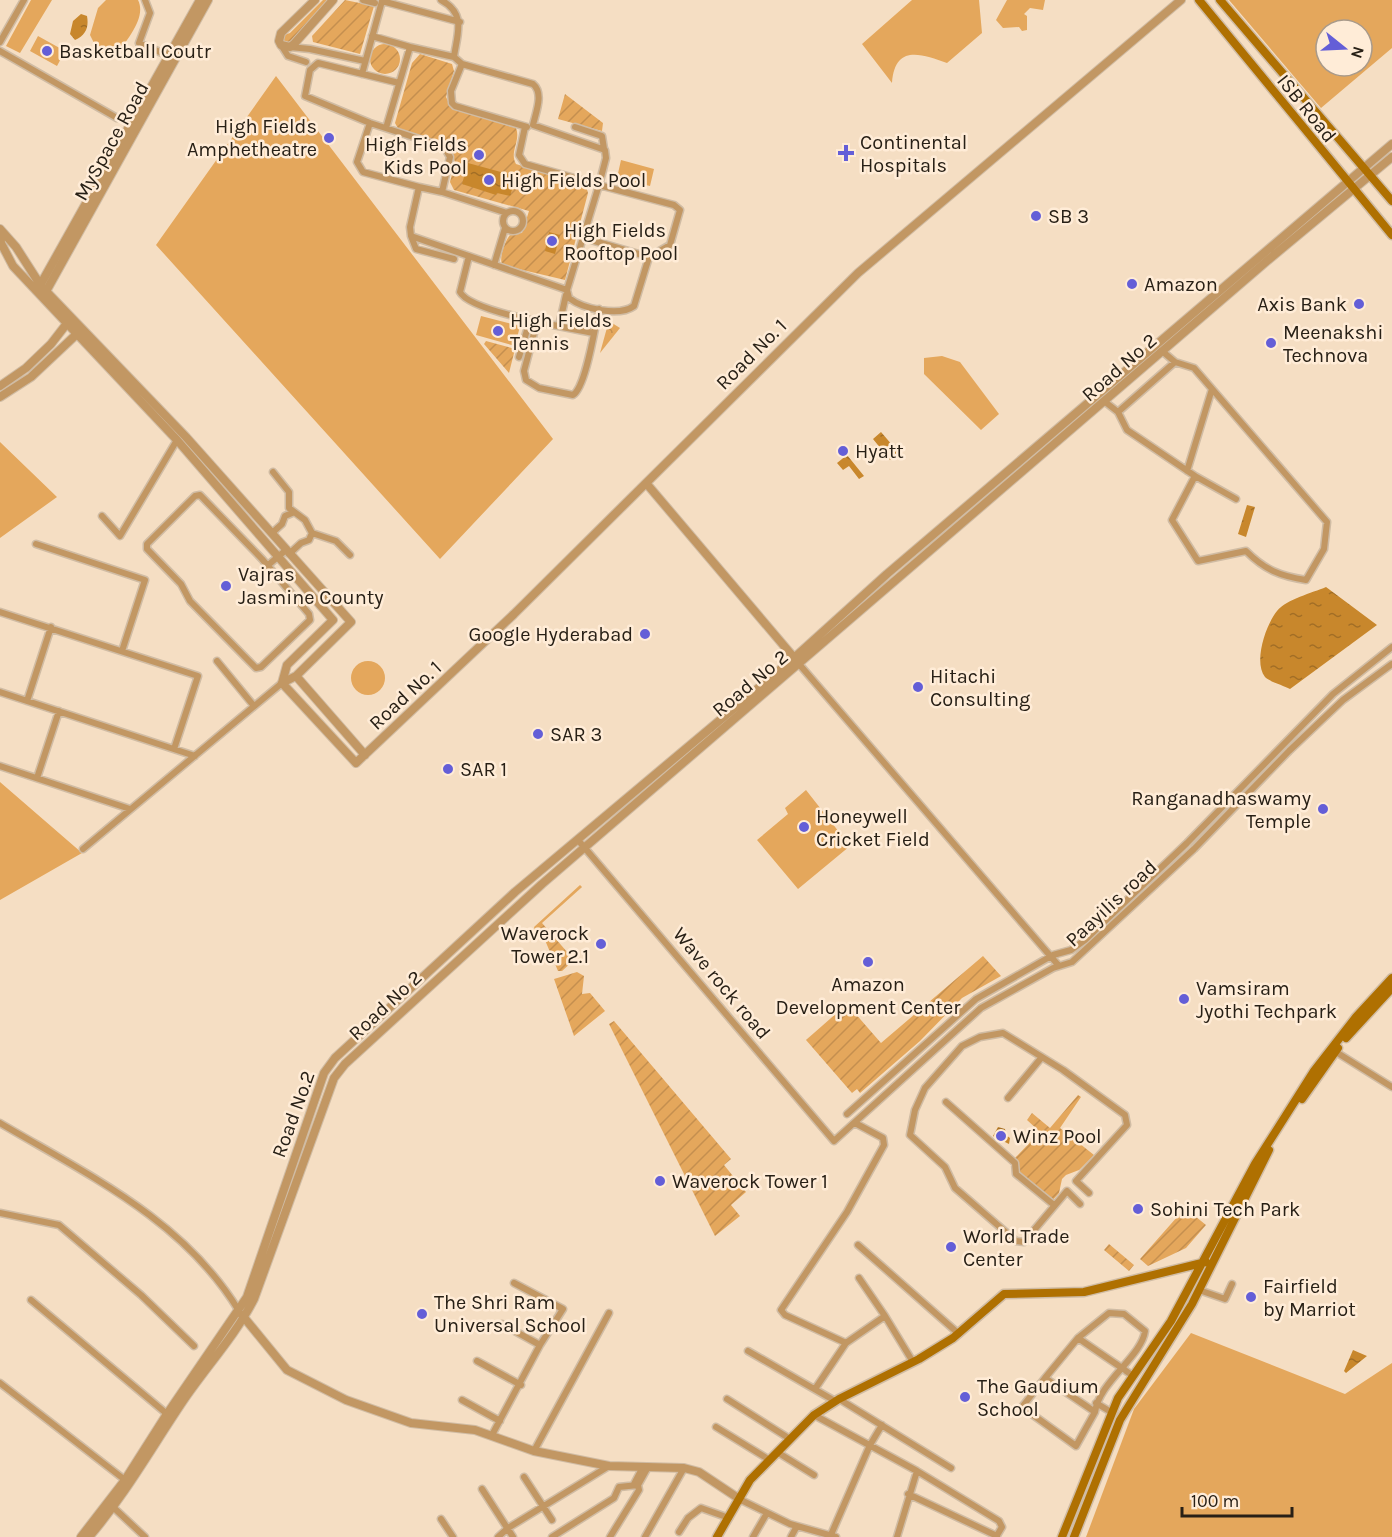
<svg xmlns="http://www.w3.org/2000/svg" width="1392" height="1537" font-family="Karla,sans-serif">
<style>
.grass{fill:#e4a75c;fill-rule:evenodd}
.park{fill:url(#park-crowns)}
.garden{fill:url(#garden-furrows)}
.water{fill:url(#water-ripples)}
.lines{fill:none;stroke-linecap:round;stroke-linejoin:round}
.minor-casing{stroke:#d0bca4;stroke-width:9}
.tertiary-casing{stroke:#d0bca4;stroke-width:10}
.secondary-casing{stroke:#d0bca4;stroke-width:11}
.minor{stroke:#c29763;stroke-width:6}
.tertiary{stroke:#c29763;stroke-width:8}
.secondary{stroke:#af7001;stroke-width:8}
.poi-dot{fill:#645ed7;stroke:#ffecd7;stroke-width:2}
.labels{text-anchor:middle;stroke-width:5;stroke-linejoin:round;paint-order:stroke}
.poi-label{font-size:20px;fill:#282016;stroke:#ffecd7;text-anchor:start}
.street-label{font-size:20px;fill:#282016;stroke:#ffecd7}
</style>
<defs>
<pattern id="park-crowns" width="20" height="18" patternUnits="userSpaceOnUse" patternTransform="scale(1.5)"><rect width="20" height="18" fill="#e4a75c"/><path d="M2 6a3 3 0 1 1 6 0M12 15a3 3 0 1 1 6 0" fill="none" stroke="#c48f4f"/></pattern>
<pattern id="garden-furrows" width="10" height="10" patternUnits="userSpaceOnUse" patternTransform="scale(1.5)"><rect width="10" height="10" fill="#e4a75c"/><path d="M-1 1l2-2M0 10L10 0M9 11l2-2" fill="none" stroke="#c48f4f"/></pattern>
<pattern id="water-ripples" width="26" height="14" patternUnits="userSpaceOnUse" patternTransform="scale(1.5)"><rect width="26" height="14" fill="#c8872c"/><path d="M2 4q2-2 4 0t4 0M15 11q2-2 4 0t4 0" fill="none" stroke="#a26e25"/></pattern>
</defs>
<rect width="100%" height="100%" fill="#f5dec3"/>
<path class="grass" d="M 31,0 L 52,0 L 20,53 L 6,46 Z
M 106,0 L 138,0 C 147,18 126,40 117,55 L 99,53 L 90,35 L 98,8 Z
M 912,0 L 979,0 L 982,33 L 947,63 C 921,54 895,44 892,83 L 862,44 Z
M 1007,0 L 1045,0 L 1043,10 L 1030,8 L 1024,14 L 1027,16 L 1027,30 L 1022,31 L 1019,27 L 1003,28 L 996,20 Z
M 1229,0 L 1392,0 L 1392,48 L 1321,108 ZM 1326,30 L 1362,30 L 1362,66 L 1326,66 Z
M 38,36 L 65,51 L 57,66 L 30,51 Z
M 276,76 L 553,439 L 440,559 L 156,245 Z
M 621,160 L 654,169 L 650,186 L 617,178 Z
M 481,316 L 520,326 L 515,346 L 476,335 Z
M 942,356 L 960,362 L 999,414 L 981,430 L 924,374 L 924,358 Z
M 0,442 L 57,497 L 0,538 Z
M351 678a17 17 0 1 1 34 0a17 17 0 1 1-34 0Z
M 0,782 L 82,853 L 0,900 Z
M 806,790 L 850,846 L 798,889 L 757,840 L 788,814 L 785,808 Z
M 1191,1333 L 1345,1394 L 1392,1363 L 1392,1537 L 1086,1537 L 1134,1409 Z"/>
<path class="park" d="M 612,323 L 620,328 L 600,353 L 608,324 Z"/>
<path class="garden" d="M 323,0 L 328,0 L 292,40 L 289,43 L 283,40 L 284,35 L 290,33 Z
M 345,0 L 374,6 L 360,54 L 313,42 L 312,36 Z
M370 59a15 15 0 1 1 30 0a15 15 0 1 1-30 0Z
M 420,54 L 452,64 L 454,71 L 446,97 L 452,109 L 516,128 C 521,141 509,152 516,164 L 586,186 L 588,193 L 565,280 L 502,265 C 499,257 505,240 511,234 L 522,233 L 529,211 L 454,190 L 450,182 L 455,163 L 452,149 L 400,132 L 395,123 L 412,63 Z
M 565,94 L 603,123 L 602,131 L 558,119 Z
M 486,341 L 515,349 L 509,373 L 484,344 Z
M 580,885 L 582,887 L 542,923 L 574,960 L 562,971 L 558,971 L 542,933 L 537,936 L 534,927 Z
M 983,956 L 1001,976 L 962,998 L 920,1041 L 860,1093 L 857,1089 L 852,1093 L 806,1040 L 847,1004 L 881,1043 Z
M 577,972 L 584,976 L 582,994 L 590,993 L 605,1011 L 574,1036 L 554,979 Z
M 614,1021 L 731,1159 L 724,1165 L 746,1192 L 731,1205 L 740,1216 L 715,1236 L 609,1024 Z
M 1078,1095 L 1081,1097 L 1060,1128 L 1094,1155 L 1079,1170 L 1066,1175 L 1062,1179 L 1059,1193 L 1052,1201 L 1018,1173 L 1014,1159 L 1040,1132 L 1027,1120 L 1032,1113 L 1050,1128 Z
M 1185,1208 L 1206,1225 L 1186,1248 L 1148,1266 L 1140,1259 Z
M 1109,1244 L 1134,1265 L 1129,1271 L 1104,1250 Z"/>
<path class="water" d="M 81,14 L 87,16 C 89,27 86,35 75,40 L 70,34 L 73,21 Z
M 468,163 L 516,176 L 510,196 L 497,193 L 496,195 L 462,184 Z
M 549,232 L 560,235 L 555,254 L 545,251 Z
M 881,432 L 899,453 L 890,460 L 873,439 Z
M 847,455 L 864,476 L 859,479 L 849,466 L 843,470 L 837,463 Z
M 1247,505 L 1255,507 L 1246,537 L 1238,534 Z
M 1326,587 L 1377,625 L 1290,689 C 1283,685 1270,682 1265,677 C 1253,662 1266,624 1277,611 C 1287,599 1312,593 1326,587 Z
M 998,1127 L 1005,1129 L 1006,1135 L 1010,1138 L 1009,1144 L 993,1136 Z
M 1353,1350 L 1367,1356 L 1346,1373 L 1344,1371 Z"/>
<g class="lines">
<g class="minor-casing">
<path id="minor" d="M 145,0 L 150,13 L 139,43 L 169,56
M 363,0 L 375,3
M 372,36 L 410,47
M 0,42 L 24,0
M 281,45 L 288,56 L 306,62
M 290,47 L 310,49 L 365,61
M 0,51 L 117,118
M 454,57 L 462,64 L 533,84 C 544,93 536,112 533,125 L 605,150 L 606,158 L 599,185 L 674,205 L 680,210 L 670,245 L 649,257 L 584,238
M 462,64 L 451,91 L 452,103 L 455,106 L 527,127
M 362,74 L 382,1 L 460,22
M 399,83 L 318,63 L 310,70 L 305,96 L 370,123 L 444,147 L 450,157 L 442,192 L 507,213
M 370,123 L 357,162 L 363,172 L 419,187 L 410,227 L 411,236 L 567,290
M 525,127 L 519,155 L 525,164 L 599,185 L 567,290 L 569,298 C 583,309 619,317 634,306 L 649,257
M 575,127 L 602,136 L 604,149
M 386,128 L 410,47 L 454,57 C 457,34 467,14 441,0
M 419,187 L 442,192
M503 221a10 10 0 1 1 20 0a10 10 0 1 1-20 0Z
M 411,236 L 416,249 L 454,259
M 469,256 L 460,292 C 470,312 569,328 594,333
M 494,265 L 505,228
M 537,322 L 524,371 L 526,380 L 539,388 L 573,395 C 586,387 595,326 599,309
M 559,326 L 566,295
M 519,357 L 530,320
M 1104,401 L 1118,412 L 1127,430 L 1195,476 L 1172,520 L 1198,561 L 1246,551 C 1265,570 1280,576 1306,580 L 1324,549 L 1327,522 L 1194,368 L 1175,362 L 1162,351
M 1118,412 L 1175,362
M 1187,471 L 1212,389
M 273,472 L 289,492 L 289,508 L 305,520 L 312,533 L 336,541 L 350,555
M 1195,476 L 1236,499
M 200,495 L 262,559 L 309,614 L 310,620 L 261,667 L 256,668 L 249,661 L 190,601 L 181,584 L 147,549 L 147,544 L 195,496 Z
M 102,516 L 120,536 L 177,440
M 272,533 L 282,524 L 285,516 L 292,513
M 36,544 L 145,580 L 122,651
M 289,554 L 301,543 L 309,540 L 312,533
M 267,566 L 286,550
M 0,612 L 198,676 L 174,749
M 217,661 L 254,706
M 799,664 L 1059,966
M 0,692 L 195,756
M 27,701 L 51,627
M 0,766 L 130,809
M 37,778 L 59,711
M 578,840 L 834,1141 L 981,1008 L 1053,968 L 1072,962 L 1194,849 L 1289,751 L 1343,700 L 1392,664
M 83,849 L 282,683
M 1336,1052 L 1392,1087
M 1008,1098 L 1042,1057
M 946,1102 L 1015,1163 L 1016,1174 L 1054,1205
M 847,1114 L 976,999 L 1053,955 L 1071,950 L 1085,940 L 1187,843 L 1333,694 L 1392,647
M 0,1123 C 88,1175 184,1220 239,1311
M 1080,1204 L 1067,1191 L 1024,1242 L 1016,1241 L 955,1188 L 945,1167 L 910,1135 L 915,1110 L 925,1088 L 962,1046 L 980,1037 L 1003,1033 L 1063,1070 L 1125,1115 L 1127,1125 L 1076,1181 L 1089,1193
M 0,1213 L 59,1225 L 141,1295 L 194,1346
M 858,1245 L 959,1334
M 859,1278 L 885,1316
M 1199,1290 L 1225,1299 L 1232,1284
M 31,1300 L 167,1414
M 502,1324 L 540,1345
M 1078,1338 L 1109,1313 L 1124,1314 L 1145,1331 C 1142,1356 1099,1382 1095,1412 L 1045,1378 L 1078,1338 C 1094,1349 1110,1360 1125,1370 L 1126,1371 L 1132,1375
M 846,1343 L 785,1315 L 781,1310 L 847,1212 L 884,1145 L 883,1138 L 855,1123
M 748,1351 L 835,1401
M 477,1361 L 521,1385
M 1045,1378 L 1022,1407 L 1076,1446 L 1095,1412
M 0,1383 L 125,1480
M 815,1389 L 846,1343 L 885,1316 L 913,1362
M 727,1399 L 790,1439
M 839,1399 L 951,1468
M 462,1400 L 500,1421
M 1096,1403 L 1111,1412
M 814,1415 L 917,1471 L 999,1521 L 1002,1527 L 996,1537
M 716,1427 L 768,1459
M 492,1435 L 540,1345 L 563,1309 L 514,1283
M 534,1451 L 609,1313
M 777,1452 L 814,1475
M 524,1477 L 552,1520
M 634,1484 L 643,1467
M 482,1489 L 513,1537
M 908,1494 L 997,1536
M 741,1500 L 790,1524 L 836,1537
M 114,1508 L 145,1537
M 441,1519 L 453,1537
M 679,1532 L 688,1518 L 701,1508 L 729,1518
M 498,1537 L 508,1528 L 609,1466
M 552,1537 L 614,1498 L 619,1487 L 638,1485
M 610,1537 L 639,1490 L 638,1485 L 648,1467
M 645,1537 L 684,1468
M 753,1537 L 767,1513
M 791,1537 L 797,1526
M 830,1537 L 870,1445 L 882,1425
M 897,1537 L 917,1471"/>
</g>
<g class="tertiary-casing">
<path id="tertiary" d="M 315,0 L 281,33 L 279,41 L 281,45 L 290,47 L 294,44 L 333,0
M 0,229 L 16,247 L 41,286 L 186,437 L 351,622 L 296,676 L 282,683
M 0,229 L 1,243 L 13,266 L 177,440 L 333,620 L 287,665 L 282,683
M 38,289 L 200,0
M 44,295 L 208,0
M 0,386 L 26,368 L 51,344 L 68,322
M 0,397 L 31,377 L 80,331
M 646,483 L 796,660
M 296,676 L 365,755
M 282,683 L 356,763 L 514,614 L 858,273 L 1181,0
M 242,1315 L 287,1370 L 346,1400 L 411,1423 L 475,1430 L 534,1451 L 609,1466 L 684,1468 L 699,1472 L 741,1500
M 81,1537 L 125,1480 L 167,1414 L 247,1297 L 324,1073 L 335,1058 L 515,892 L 794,658 L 887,574 L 1392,144
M 89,1537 C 125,1495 152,1447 183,1401 C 206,1367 235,1336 254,1299 L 334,1078 L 345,1064 L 542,884 L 1267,261 L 1392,157"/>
</g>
<g class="secondary-casing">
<path id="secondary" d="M 1199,0 L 1392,235
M 1220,0 L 1392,201
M 1346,1038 L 1392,988
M 1302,1099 L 1338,1048
M 717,1537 L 750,1480 L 814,1415 L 839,1399 L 919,1359 L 953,1338 L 1004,1294 L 1084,1292 L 1206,1262
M 1062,1537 L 1118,1398 L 1171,1321 L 1255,1164 L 1314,1071 L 1356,1017 L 1392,978
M 1074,1537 L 1120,1420 L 1192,1304 L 1269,1150"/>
</g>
<use href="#minor" class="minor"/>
<use href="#tertiary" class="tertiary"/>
<use href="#secondary" class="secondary"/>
</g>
<g class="poi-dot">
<circle cx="47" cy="51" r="6"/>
<circle cx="329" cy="138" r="6"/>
<path d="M843 144h6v6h6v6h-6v6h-6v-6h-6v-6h6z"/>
<circle cx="479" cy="155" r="6"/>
<circle cx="489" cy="180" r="6"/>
<circle cx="1036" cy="216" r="6"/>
<circle cx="552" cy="241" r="6"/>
<circle cx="1132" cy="284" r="6"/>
<circle cx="1359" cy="304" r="6"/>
<circle cx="498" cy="331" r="6"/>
<circle cx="1271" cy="343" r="6"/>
<circle cx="843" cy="451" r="6"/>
<circle cx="226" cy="586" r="6"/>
<circle cx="645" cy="634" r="6"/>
<circle cx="918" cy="687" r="6"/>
<circle cx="538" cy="734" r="6"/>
<circle cx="448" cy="769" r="6"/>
<circle cx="1323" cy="809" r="6"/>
<circle cx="804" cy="827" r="6"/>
<circle cx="601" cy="944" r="6"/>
<circle cx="868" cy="962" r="6"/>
<circle cx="1184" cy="999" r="6"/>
<circle cx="1001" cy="1136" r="6"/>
<circle cx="660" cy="1181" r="6"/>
<circle cx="1138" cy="1209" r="6"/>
<circle cx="951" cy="1247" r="6"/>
<circle cx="1251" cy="1297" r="6"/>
<circle cx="422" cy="1314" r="6"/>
<circle cx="965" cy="1397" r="6"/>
</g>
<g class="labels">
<g class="poi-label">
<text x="59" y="58">Basketball Coutr</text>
<text x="317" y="133" text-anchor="end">High Fields<tspan x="317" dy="23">Amphetheatre</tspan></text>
<text x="860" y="149">Continental<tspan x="860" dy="23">Hospitals</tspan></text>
<text x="467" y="151" text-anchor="end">High Fields<tspan x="467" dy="23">Kids Pool</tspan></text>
<text x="501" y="187">High Fields Pool</text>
<text x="1048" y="223">SB 3</text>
<text x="564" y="237">High Fields<tspan x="564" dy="23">Rooftop Pool</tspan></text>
<text x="1144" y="291">Amazon</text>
<text x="1347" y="311" text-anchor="end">Axis Bank</text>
<text x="510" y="327">High Fields<tspan x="510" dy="23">Tennis</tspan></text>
<text x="1283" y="339">Meenakshi<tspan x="1283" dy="23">Technova</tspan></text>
<text x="855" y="458">Hyatt</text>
<text x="238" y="581">Vajras<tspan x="238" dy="23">Jasmine County</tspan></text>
<text x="633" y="641" text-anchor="end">Google Hyderabad</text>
<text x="930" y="683">Hitachi<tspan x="930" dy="23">Consulting</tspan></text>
<text x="550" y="741">SAR 3</text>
<text x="460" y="776">SAR 1</text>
<text x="1311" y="805" text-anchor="end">Ranganadhaswamy<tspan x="1311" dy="23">Temple</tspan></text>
<text x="816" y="823">Honeywell<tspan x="816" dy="23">Cricket Field</tspan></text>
<text x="589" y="940" text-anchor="end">Waverock<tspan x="589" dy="23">Tower 2.1</tspan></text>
<text x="868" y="991" text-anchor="middle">Amazon<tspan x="868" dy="23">Development Center</tspan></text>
<text x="1196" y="995">Vamsiram<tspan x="1196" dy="23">Jyothi Techpark</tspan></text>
<text x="1013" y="1143">Winz Pool</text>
<text x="672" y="1188">Waverock Tower 1</text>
<text x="1150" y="1216">Sohini Tech Park</text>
<text x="963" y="1243">World Trade<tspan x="963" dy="23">Center</tspan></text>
<text x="1263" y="1293">Fairfield<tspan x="1263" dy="23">by Marriot</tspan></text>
<text x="434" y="1309">The Shri Ram<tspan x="434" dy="23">Universal School</tspan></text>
<text x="977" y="1393">The Gaudium<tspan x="977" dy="23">School</tspan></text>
</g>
<g class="street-label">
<text transform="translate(1307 108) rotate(51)" y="7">ISB Road</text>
<text transform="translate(111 141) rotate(-61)" y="7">MySpace Road</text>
<text transform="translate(751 354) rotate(-45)" y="7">Road No. 1</text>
<text transform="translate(1119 367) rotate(-41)" y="7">Road No 2</text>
<text transform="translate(750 683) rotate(-40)" y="7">Road No 2</text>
<text transform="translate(405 695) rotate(-43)" y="7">Road No. 1</text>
<text transform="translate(1111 903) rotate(-43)" y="7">Paayilis road</text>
<text transform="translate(722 983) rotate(50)" y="7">Wave rock road</text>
<text transform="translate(385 1005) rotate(-43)" y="7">Road No 2</text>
<text transform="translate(293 1114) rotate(-70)" y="7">Road No.2</text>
</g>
</g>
<g transform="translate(1344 48) rotate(108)"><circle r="28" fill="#ffecd7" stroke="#a99a8a" stroke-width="1.5"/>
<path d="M0-4.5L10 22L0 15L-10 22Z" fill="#645ed7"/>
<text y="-9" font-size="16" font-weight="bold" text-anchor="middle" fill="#282016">N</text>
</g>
<path d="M1182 1507v9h110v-9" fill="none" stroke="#282016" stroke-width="3"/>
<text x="1191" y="1507" font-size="18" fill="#282016" stroke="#ffecd7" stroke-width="4.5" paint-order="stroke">100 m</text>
</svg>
